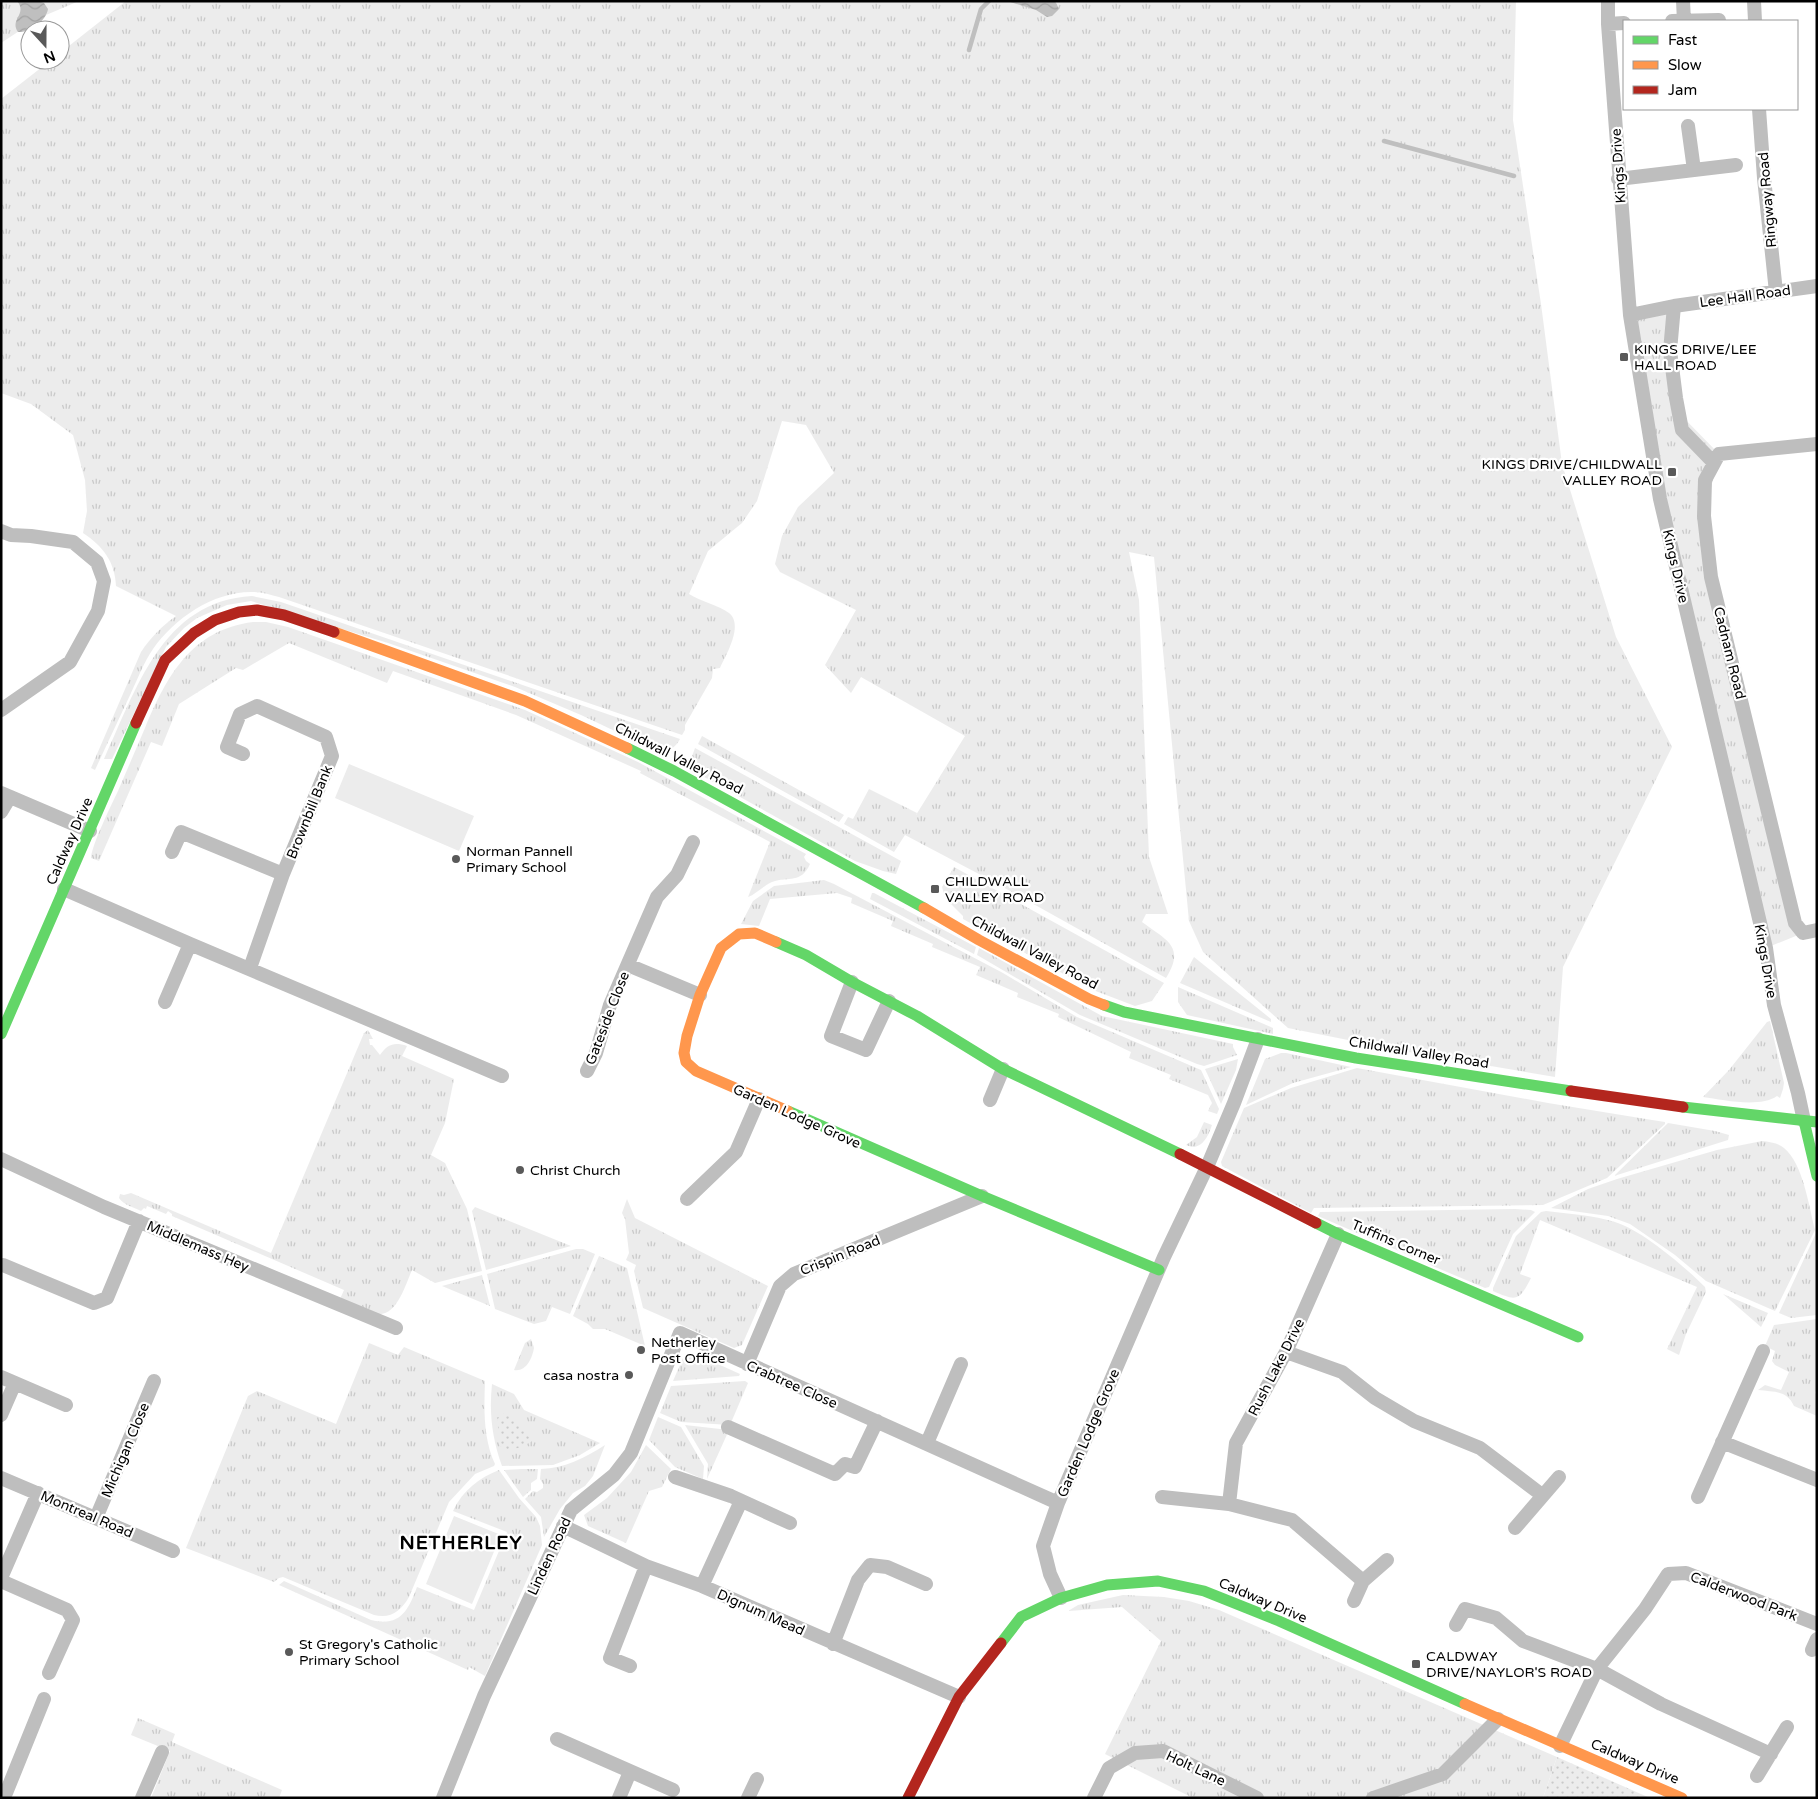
<svg xmlns="http://www.w3.org/2000/svg" width="1818" height="1799" font-family="'Varela Round',sans-serif">
<style>
.grass{fill:url(#grass-tufts)}
.park{fill:url(#park-dots)}
.pitch{fill:#ececec}
.water{fill:url(#water-waves)}
.lines{fill:none;stroke-linecap:round;stroke-linejoin:round}
.stream{stroke:#bfbfbf;stroke-width:4.5}
.street{stroke:#bebebe;stroke-width:14}
.fast{stroke:#63d668;stroke-width:11}
.slow{stroke:#ff974d;stroke-width:11}
.jam{stroke:#b3261e;stroke-width:11}
.poi-dot{fill:#595959;stroke:#fff;stroke-width:2}
.labels{text-anchor:middle;stroke-width:4.5;stroke-linejoin:round;paint-order:stroke}
.street-label{font-size:14px;fill:#000;stroke:#fff}
.poi-label{font-size:14px;fill:#000;stroke:#fff;text-anchor:start}
.district-label{font-size:19px;font-weight:bold;letter-spacing:1px;fill:#000;stroke:#fff}
</style>
<defs>
<pattern id="grass-tufts" width="24" height="20" patternUnits="userSpaceOnUse" patternTransform="scale(1.25)"><rect width="24" height="20" fill="#ececec"/><path d="M3 7l-1-3M5 7V3M7 7l1-3M15 17l-1-3M17 17v-4M19 17l1-3" fill="none" stroke="#c9c9c9"/></pattern>
<pattern id="park-dots" width="8" height="8" patternUnits="userSpaceOnUse" patternTransform="scale(1.25)"><rect width="8" height="8" fill="#ececec"/><path d="M2 2h.1M6 6h.1" fill="none" stroke="#c9c9c9" stroke-width="1.8" stroke-linecap="round"/></pattern>
<pattern id="water-waves" width="16" height="10" patternUnits="userSpaceOnUse" patternTransform="scale(1.25)"><rect width="16" height="10" fill="#bfbfbf"/><path d="M0 5q4-4 8 0t8 0" fill="none" stroke="#a2a2a2"/></pattern>
</defs>
<rect width="100%" height="100%" fill="#fff"/>
<path class="grass" d="M 1,1 L 79,1 L 39,18 L 1,43 Z
M 126,1 L 1516,1 L 1513,120 L 1541,304 L 1562,464 L 1616,637 L 1672,747 L 1563,967 L 1555,1077 L 1403,1051 L 1288,1028 L 1203,952 L 1189,921 L 1154,557 L 1129,552 L 1139,600 L 1149,857 L 1168,914 L 1146,914 L 1142,922 C 1166,940 1186,946 1166,978 L 994,882 L 905,835 L 894,852 L 844,824 L 848,817 L 853,819 L 869,789 L 917,813 L 916,815 L 965,736 L 861,677 L 851,693 L 825,665 L 856,610 L 780,572 L 775,564 L 782,536 L 798,507 L 834,473 L 806,425 L 782,421 L 757,501 L 742,523 L 708,551 L 689,594 C 700,601 720,606 729,613 C 744,625 726,655 720,668 L 713,669 L 712,678 L 685,725 L 685,730 L 682,735 L 279,597 C 271,595 262,592 253,592 C 214,591 175,618 153,649 C 144,662 138,678 131,693 C 119,719 107,744 95,770 L 91,768 L 141,652 C 151,637 162,626 176,616 L 116,586 C 115,562 103,546 83,533 L 87,511 L 85,480 L 73,435 L 31,404 L 1,393 L 1,99 L 51,60 L 60,60 L 60,53 Z
M 1674,306 L 1679,413 L 1719,454 L 1704,517 L 1795,923 L 1803,933 L 1766,948 L 1653,459 L 1630,315 Z
M 252,596 L 281,602 L 680,739 C 675,749 667,752 657,751 L 581,715 L 515,687 L 388,643 L 251,601 L 227,605 L 197,618 L 184,628 L 166,647 L 112,759 L 104,759 C 136,690 162,601 252,596 Z
M 253,622 L 266,622 L 288,627 L 525,710 L 638,762 L 806,854 L 804,857 L 806,861 L 810,864 C 801,884 789,876 772,882 C 763,886 756,894 748,897 L 770,842 L 640,773 L 641,771 L 516,715 L 393,671 L 387,683 L 289,643 L 243,670 L 236,668 L 179,704 L 162,746 L 151,742 L 99,861 L 91,858 C 92,844 111,806 118,791 C 127,770 136,749 145,728 C 167,676 191,630 253,622 Z
M 702,736 L 844,815 L 839,822 L 698,744 Z
M 695,748 L 901,861 L 896,874 L 883,871 L 855,861 L 697,773 L 691,759 Z
M 954,867 L 1164,983 L 1152,1001 L 1135,1006 L 1093,990 L 963,919 L 963,916 L 945,898 L 942,887 Z
M 824,880 L 834,884 L 1003,973 L 1077,1017 L 1201,1070 L 1219,1109 L 1217,1114 L 1208,1111 L 1212,1103 L 1208,1095 L 1169,1079 L 1171,1075 L 1129,1058 L 1131,1052 L 1058,1017 L 1059,1014 L 1017,997 L 1018,993 L 976,975 L 980,967 L 932,947 L 933,944 L 891,926 L 893,921 L 851,903 L 852,898 L 837,893 L 770,899 L 759,926 L 741,924 L 753,901 L 774,886 Z
M 872,893 L 874,893 L 976,947 L 974,954 L 870,899 Z
M 979,948 L 1102,1016 L 1233,1044 L 1233,1047 L 1237,1055 L 1204,1066 L 1197,1064 L 1080,1015 L 977,955 Z
M 1194,957 L 1271,1019 L 1271,1022 L 1180,983 Z
M 1178,987 L 1273,1028 L 1273,1034 L 1187,1015 L 1178,1002 Z
M 1770,1021 L 1784,1083 L 1783,1089 L 1780,1098 L 1777,1096 C 1760,1108 1723,1100 1703,1097 L 1729,1070 L 1767,1022 Z
M 368,1030 L 373,1039 L 369,1039 L 370,1045 L 372,1045 L 380,1055 C 388,1044 394,1042 407,1046 L 402,1056 L 454,1079 L 445,1123 L 431,1155 L 445,1163 L 467,1209 L 482,1271 L 435,1283 L 412,1270 C 406,1283 397,1317 377,1314 C 365,1311 352,1304 340,1299 L 344,1290 L 172,1216 L 172,1214 L 168,1211 L 166,1214 L 147,1206 L 146,1209 L 144,1208 L 141,1211 C 133,1207 124,1205 119,1198 L 120,1194 L 124,1195 L 131,1193 L 271,1253 L 364,1033 Z
M 1281,1053 L 1286,1053 L 1351,1067 L 1293,1083 L 1246,1105 L 1265,1059 Z
M 1238,1059 L 1236,1070 L 1221,1104 L 1205,1069 Z
M 1357,1068 L 1548,1103 L 1652,1120 L 1665,1122 L 1665,1124 L 1607,1178 L 1543,1205 L 1314,1208 L 1311,1213 L 1222,1166 L 1221,1162 L 1244,1108 L 1291,1088 Z
M 1204,1122 L 1212,1125 C 1208,1137 1201,1152 1186,1145 L 1197,1137 Z
M 1668,1123 L 1715,1131 L 1729,1135 L 1728,1140 L 1614,1176 Z
M 1762,1141 C 1770,1142 1778,1143 1784,1148 C 1803,1163 1809,1207 1815,1230 L 1775,1311 L 1706,1281 L 1675,1255 L 1630,1224 L 1608,1216 L 1551,1208 L 1588,1189 L 1617,1179 L 1717,1150 Z
M 627,1199 L 635,1218 L 768,1286 L 742,1345 L 734,1348 L 643,1308 L 634,1271 L 636,1265 L 626,1260 L 629,1253 L 625,1219 L 622,1213 Z
M 475,1207 L 571,1246 L 486,1270 L 472,1211 Z
M 1515,1209 L 1531,1210 L 1535,1212 L 1513,1234 L 1489,1287 L 1485,1288 L 1428,1264 L 1425,1256 L 1417,1253 L 1413,1257 L 1318,1216 L 1320,1212 Z
M 1546,1211 C 1569,1214 1593,1215 1615,1222 C 1642,1230 1685,1267 1705,1287 L 1706,1292 L 1686,1334 L 1679,1355 L 1667,1349 L 1697,1287 L 1540,1220 L 1520,1274 L 1531,1278 C 1519,1302 1516,1301 1493,1291 L 1493,1288 L 1516,1236 L 1541,1212 Z
M 1816,1233 L 1817,1315 L 1791,1318 L 1779,1313 Z
M 576,1249 L 583,1249 L 595,1254 L 570,1314 L 552,1307 L 546,1321 L 534,1324 L 495,1309 L 487,1274 Z
M 599,1256 L 627,1268 L 645,1346 L 605,1329 L 593,1329 L 588,1324 L 573,1316 Z
M 482,1275 L 490,1306 L 442,1286 Z
M 1723,1294 L 1768,1313 L 1761,1327 Z
M 1817,1319 L 1817,1389 L 1815,1393 L 1817,1394 L 1817,1416 L 1794,1406 C 1787,1390 1774,1392 1758,1390 L 1765,1385 L 1781,1390 L 1789,1372 L 1775,1365 L 1772,1361 L 1775,1351 L 1765,1346 L 1774,1325 Z
M 531,1339 L 534,1348 C 532,1359 526,1372 514,1370 L 525,1343 Z
M 369,1343 L 398,1355 L 404,1347 L 485,1381 C 484,1409 483,1438 495,1464 L 494,1466 L 475,1474 L 449,1502 L 409,1597 C 401,1611 391,1619 374,1615 L 283,1577 L 279,1578 L 274,1582 L 186,1548 L 248,1396 L 257,1391 L 336,1424 Z
M 691,1354 L 698,1355 L 740,1374 L 739,1376 L 673,1381 L 683,1358 Z
M 745,1381 L 748,1383 L 730,1425 L 681,1422 L 660,1413 L 671,1386 Z
M 492,1384 L 514,1394 L 524,1410 L 600,1443 L 580,1455 L 553,1465 L 502,1466 C 492,1438 489,1413 492,1384 Z
M 658,1417 L 681,1427 L 704,1466 L 703,1479 L 675,1467 L 649,1440 Z
M 685,1425 L 729,1430 L 707,1479 L 708,1464 Z
M 605,1445 L 593,1476 L 585,1486 L 573,1493 L 560,1509 L 544,1537 L 541,1517 L 525,1499 L 533,1491 L 537,1492 L 543,1488 L 543,1484 L 540,1479 L 541,1469 C 565,1468 585,1458 605,1445 Z
M 646,1445 L 671,1469 L 662,1487 L 649,1491 L 626,1543 L 588,1526 L 584,1515 L 607,1498 L 631,1472 Z
M 522,1469 L 538,1469 L 537,1479 L 531,1483 L 531,1490 L 523,1497 L 504,1470 Z
M 499,1470 L 519,1498 L 536,1517 L 540,1526 L 542,1545 L 485,1676 L 469,1667 L 468,1670 L 279,1585 L 284,1581 L 371,1620 C 400,1627 408,1611 417,1587 L 474,1610 L 507,1532 L 453,1511 C 463,1490 479,1478 499,1470 Z
M 1123,1595 L 1164,1597 L 1189,1601 L 1219,1610 L 1557,1757 L 1543,1798 L 1193,1798 L 1105,1754 L 1161,1641 L 1122,1607 L 1068,1611 L 1078,1605 Z
M 138,1718 L 175,1734 L 172,1742 L 282,1790 L 279,1798 L 151,1798 L 170,1751 L 131,1735 Z"/>
<path class="park" d="M 506,1412 L 513,1416 L 532,1441 C 523,1447 509,1453 500,1446 L 497,1418 Z
M 1557,1757 L 1650,1798 L 1543,1798 Z"/>
<path class="pitch" d="M 349,764 L 474,816 L 459,851 L 335,798 Z
M 454,1516 L 501,1535 L 472,1604 L 426,1584 Z"/>
<path class="water" d="M 17,1 L 38,1 L 44,3 L 48,9 C 46,21 30,33 18,32 C 9,19 28,14 17,1 Z
M 1007,1 L 1055,1 L 1059,9 L 1052,16 L 1047,17 L 1036,10 Z"/>
<g class="lines">
<path class="stream" d="M 969,50 L 981,9 L 989,1
M 1384,141 L 1514,176"/>
<path class="street" d="M 1608,1 L 1608,24 L 1630,315 L 1660,499 L 1766,948 L 1774,1005 L 1798,1093 L 1804,1121
M 1683,1 L 1684,21
M 1754,1 L 1755,21
M 1672,21 L 1719,20
M 1608,24 L 1624,23
M 1759,109 L 1764,178 L 1776,292
M 1688,126 L 1694,170
M 1618,179 L 1736,165
M 1674,306 L 1670,351 L 1676,398 L 1682,430 L 1713,462
M 1630,315 L 1674,306 L 1817,286
M 1817,444 L 1719,454 L 1705,480 L 1704,516 L 1711,577 L 1795,923 L 1803,933 L 1817,930
M 1,531 L 11,535 L 31,536 L 73,542 L 97,562 L 104,581 L 98,611 L 70,662 L 1,710
M 243,754 L 227,747 L 240,714 L 257,706 L 326,737 L 332,756 L 283,874 L 250,968
M 1,793 L 90,831
M 1,812 L 10,797
M 172,852 L 181,832 L 283,874
M 64,889 L 190,944 L 502,1076
M 628,965 L 700,995
M 852,982 L 831,1036 L 866,1050 L 889,1001
M 165,1002 L 190,944
M 587,1071 L 596,1053 L 610,1005 L 657,897 L 677,875 L 693,842
M 990,1100 L 1003,1069
M 1,1159 L 104,1207 L 396,1328
M 687,1199 L 736,1152 L 759,1099
M 3,1265 L 94,1303 L 107,1298 L 139,1221
M 1286,1352 L 1342,1372 L 1375,1398 L 1414,1421 L 1480,1448 L 1542,1495
M 747,1364 L 780,1286 L 794,1274 L 982,1196
M 1,1377 L 66,1405
M 1,1415 L 15,1383
M 728,1427 L 835,1474 L 845,1464 L 855,1467 L 877,1421
M 1722,1442 L 1817,1480
M 927,1443 L 961,1364
M 675,1477 L 731,1496 L 790,1523
M 1,1478 L 173,1551
M 1162,1497 L 1229,1504 L 1292,1520 L 1363,1581
M 1698,1497 L 1763,1351
M 1229,1504 L 1236,1443 L 1286,1352 L 1338,1234
M 96,1518 L 154,1381
M 563,1526 L 646,1566 L 702,1586 L 959,1697
M 1515,1528 L 1559,1477
M 1,1578 L 38,1493
M 1,1581 L 67,1610 L 73,1620 L 49,1673
M 702,1586 L 741,1501
M 1061,1598 L 1050,1574 L 1043,1546 L 1058,1503 L 1164,1257 L 1207,1167 L 1234,1103 L 1258,1039
M 1354,1601 L 1363,1581 L 1387,1560
M 1456,1625 L 1465,1609 L 1496,1618 L 1523,1641 L 1597,1669 L 1661,1704 L 1771,1754
M 833,1644 L 858,1580 L 870,1565 L 887,1567 L 926,1584
M 1812,1650 L 1817,1639
M 630,1666 L 610,1658 L 646,1566
M 557,1739 L 673,1790
M 1560,1746 L 1597,1669 L 1645,1609 L 1668,1574 L 1686,1573 L 1817,1624
M 1757,1776 L 1787,1727
M 6,1793 L 44,1699
M 142,1798 L 162,1752
M 443,1798 L 484,1696 L 571,1510 L 614,1475 L 631,1453 L 680,1333 L 1058,1503
M 619,1798 L 630,1772
M 748,1798 L 757,1779
M 1094,1798 L 1109,1768 L 1135,1753 L 1163,1751 L 1257,1798
M 1373,1798 L 1443,1774 L 1498,1719"/>
<path class="fast" d="M 627,748 L 674,771 L 924,908
M 776,942 L 806,955 L 852,982 L 917,1016 L 1003,1069 L 1180,1154
M 1104,1005 L 1124,1012 L 1356,1058 L 1571,1091
M 1,1034 L 136,723
M 1683,1107 L 1817,1122
M 788,1111 L 982,1196 L 1159,1270
M 1804,1121 L 1817,1176
M 1316,1223 L 1338,1234 L 1578,1337
M 1001,1643 L 1021,1617 L 1061,1598 L 1107,1585 L 1158,1581 L 1204,1591 L 1279,1621 L 1465,1704"/>
<path class="slow" d="M 334,632 L 525,701 L 627,748
M 924,908 L 979,940 L 1089,999 L 1104,1005
M 776,942 L 755,933 L 739,934 L 721,948 L 700,995 L 687,1036 L 684,1053 L 686,1062 L 696,1071 L 788,1111
M 1465,1704 L 1682,1798"/>
<path class="jam" d="M 136,723 L 165,660 L 194,633 L 215,620 L 239,612 L 257,610 L 284,615 L 334,632
M 1571,1091 L 1683,1107
M 1180,1154 L 1316,1223
M 908,1798 L 959,1697 L 1001,1643"/>
</g>
<g class="poi-dot">
<rect x="1619" y="352" width="10" height="10" rx="2.5"/>
<rect x="1667" y="467" width="10" height="10" rx="2.5"/>
<circle cx="456" cy="859" r="5"/>
<rect x="930" y="884" width="10" height="10" rx="2.5"/>
<circle cx="520" cy="1170" r="5"/>
<circle cx="641" cy="1350" r="5"/>
<circle cx="629" cy="1375" r="5"/>
<circle cx="289" cy="1652" r="5"/>
<rect x="1411" y="1659" width="10" height="10" rx="2.5"/>
</g>
<g class="labels">
<g class="street-label">
<text transform="translate(1618 166) rotate(-94)" y="5">Kings Drive</text>
<text transform="translate(1767 200) rotate(-95)" y="5">Ringway Road</text>
<text transform="translate(1745 296) rotate(-8)" y="5">Lee Hall Road</text>
<text transform="translate(1676 566) rotate(77)" y="5">Kings Drive</text>
<text transform="translate(1730 653) rotate(76)" y="5">Cadnam Road</text>
<text transform="translate(679 758) rotate(27)" y="5">Childwall Valley Road</text>
<text transform="translate(309 812) rotate(-68)" y="5">Brownbill Bank</text>
<text transform="translate(69 841) rotate(-66)" y="5">Caldway Drive</text>
<text transform="translate(1035 952) rotate(28)" y="5">Childwall Valley Road</text>
<text transform="translate(1766 961) rotate(80)" y="5">Kings Drive</text>
<text transform="translate(607 1018) rotate(-69)" y="5">Gateside Close</text>
<text transform="translate(1419 1052) rotate(9)" y="5">Childwall Valley Road</text>
<text transform="translate(797 1116) rotate(24)" y="5">Garden Lodge Grove</text>
<text transform="translate(1396 1242) rotate(23)" y="5">Tuffins Corner</text>
<text transform="translate(198 1246) rotate(23)" y="5">Middlemass Hey</text>
<text transform="translate(840 1255) rotate(-22)" y="5">Crispin Road</text>
<text transform="translate(1276 1367) rotate(-63)" y="5">Rush Lake Drive</text>
<text transform="translate(792 1384) rotate(24)" y="5">Crabtree Close</text>
<text transform="translate(1088 1433) rotate(-67)" y="5">Garden Lodge Grove</text>
<text transform="translate(125 1450) rotate(-67)" y="5">Michigan Close</text>
<text transform="translate(87 1514) rotate(23)" y="5">Montreal Road</text>
<text transform="translate(549 1556) rotate(-65)" y="5">Linden Road</text>
<text transform="translate(1744 1596) rotate(21)" y="5">Calderwood Park</text>
<text transform="translate(1263 1600) rotate(23)" y="5">Caldway Drive</text>
<text transform="translate(761 1612) rotate(24)" y="5">Dignum Mead</text>
<text transform="translate(1635 1761) rotate(23)" y="5">Caldway Drive</text>
<text transform="translate(1196 1768) rotate(25)" y="5">Holt Lane</text>
</g>
<g class="poi-label">
<text x="1634" y="354">KINGS DRIVE/LEE<tspan x="1634" dy="16">HALL ROAD</tspan></text>
<text x="1662" y="469" text-anchor="end">KINGS DRIVE/CHILDWALL<tspan x="1662" dy="16">VALLEY ROAD</tspan></text>
<text x="466" y="856">Norman Pannell<tspan x="466" dy="16">Primary School</tspan></text>
<text x="945" y="886">CHILDWALL<tspan x="945" dy="16">VALLEY ROAD</tspan></text>
<text x="530" y="1175">Christ Church</text>
<text x="651" y="1347">Netherley<tspan x="651" dy="16">Post Office</tspan></text>
<text x="619" y="1380" text-anchor="end">casa nostra</text>
<text x="299" y="1649">St Gregory's Catholic<tspan x="299" dy="16">Primary School</tspan></text>
<text x="1426" y="1661">CALDWAY<tspan x="1426" dy="16">DRIVE/NAYLOR'S ROAD</tspan></text>
</g>
<g class="district-label">
<text x="461" y="1549">NETHERLEY</text>
</g>
</g>
<rect width="1818" height="1799" fill="none" stroke="#000000" stroke-width="5"/>
<rect x="1623" y="20" width="175" height="90" fill="#ffffff" stroke="#999999"/>
<rect x="1633" y="36" width="25" height="8" fill="#63d668" stroke="#999999"/>
<text x="1668" y="45" font-size="15" fill="#000000">Fast</text>
<rect x="1633" y="61" width="25" height="8" fill="#ff974d" stroke="#999999"/>
<text x="1668" y="70" font-size="15" fill="#000000">Slow</text>
<rect x="1633" y="86" width="25" height="8" fill="#b3261e" stroke="#999999"/>
<text x="1668" y="95" font-size="15" fill="#000000">Jam</text>
<g transform="translate(45 45) rotate(159)"><circle r="24" fill="#ffffff" stroke="#999999"/>
<path d="M0-4L9 19L0 12L-9 19Z" fill="#595959"/>
<text y="-8" font-size="14" font-weight="bold" text-anchor="middle" fill="#000000">N</text>
</g>
</svg>
